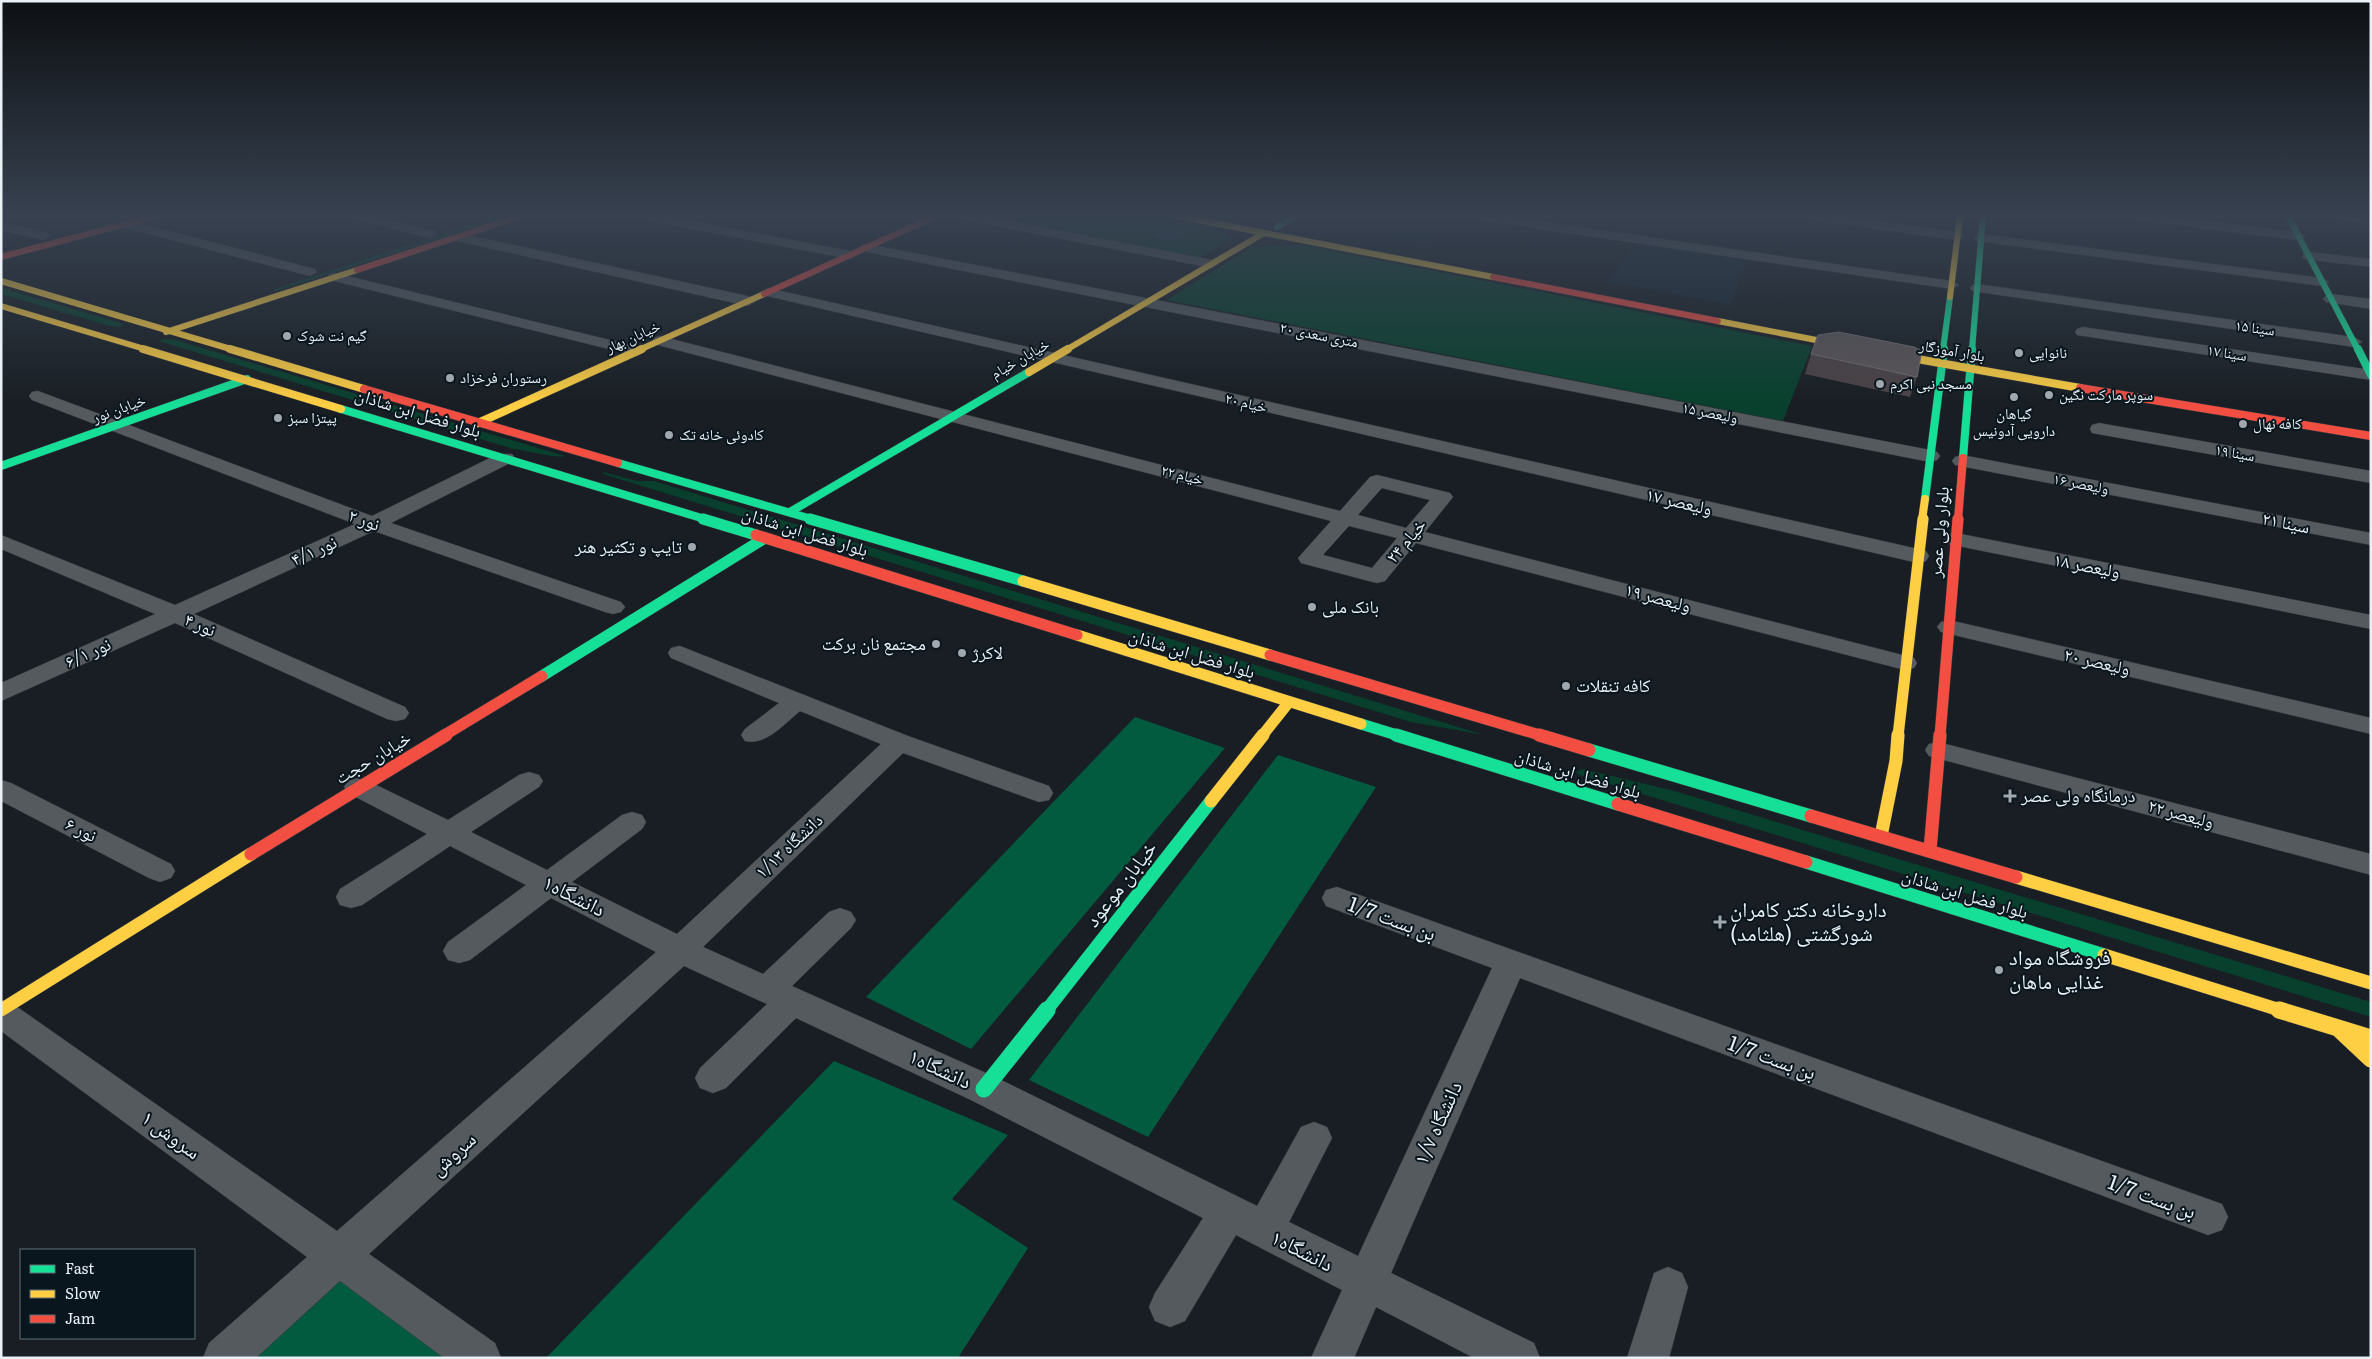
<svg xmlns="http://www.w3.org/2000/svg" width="2372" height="1359" font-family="Literata,'Noto Naskh Arabic',serif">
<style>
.built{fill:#172733}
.green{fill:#08402d}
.forest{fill:#035b3f}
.water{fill:#184855}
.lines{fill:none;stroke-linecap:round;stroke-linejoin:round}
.street-casing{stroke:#363a3e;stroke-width:1}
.fast-far4-casing{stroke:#363a3e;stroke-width:7}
.fast-far3-casing{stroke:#363a3e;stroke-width:9}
.fast-far2-casing{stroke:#363a3e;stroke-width:12}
.fast-far1-casing{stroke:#363a3e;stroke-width:14}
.fast-casing{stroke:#363a3e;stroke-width:18}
.slow-far4-casing{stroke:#363a3e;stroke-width:7}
.slow-far3-casing{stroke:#363a3e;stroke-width:9}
.slow-far2-casing{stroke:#363a3e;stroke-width:12}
.slow-far1-casing{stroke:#363a3e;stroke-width:14}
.slow-casing{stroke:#363a3e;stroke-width:18}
.jam-far3-casing{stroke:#363a3e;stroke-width:7}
.jam-far2-casing{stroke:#363a3e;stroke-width:9}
.jam-far1-casing{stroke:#363a3e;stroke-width:12}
.jam-casing{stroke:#363a3e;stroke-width:14}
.street{fill:#555a5e;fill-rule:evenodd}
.fast-far4{stroke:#16e098;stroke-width:6}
.fast-far3{stroke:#16e098;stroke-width:8}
.fast-far2{stroke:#16e098;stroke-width:11}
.fast-far1{stroke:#16e098;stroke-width:13}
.fast{stroke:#16e098;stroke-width:17}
.slow-far4{stroke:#ffcf43;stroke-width:6}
.slow-far3{stroke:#ffcf43;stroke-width:8}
.slow-far2{stroke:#ffcf43;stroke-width:11}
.slow-far1{stroke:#ffcf43;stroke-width:13}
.slow{stroke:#ffcf43;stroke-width:17}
.jam-far3{stroke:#f24e42;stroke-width:6}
.jam-far2{stroke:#f24e42;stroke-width:8}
.jam-far1{stroke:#f24e42;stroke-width:11}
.jam{stroke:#f24e42;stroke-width:13}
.wall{fill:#4b4346}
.building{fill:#5c5659;stroke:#726e72}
.poi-dot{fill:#a0a7ad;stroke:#0a161e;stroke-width:2}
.labels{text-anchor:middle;stroke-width:4;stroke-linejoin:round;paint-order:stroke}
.far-street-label{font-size:15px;fill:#e9f1f7;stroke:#0a161e}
.far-poi-label{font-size:15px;fill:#e9f1f7;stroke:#0a161e;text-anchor:start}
.street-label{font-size:18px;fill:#e9f1f7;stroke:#0a161e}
.poi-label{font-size:18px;fill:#e9f1f7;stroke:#0a161e;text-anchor:start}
.near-street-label{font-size:21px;fill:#e9f1f7;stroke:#0a161e}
.near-poi-label{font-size:21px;fill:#e9f1f7;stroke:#0a161e;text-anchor:start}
</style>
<rect width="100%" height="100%" fill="#181e23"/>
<path class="built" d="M 1316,216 L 1448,216 L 1462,218 L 1427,244 L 1309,224 L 1307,221 Z
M 1636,243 L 1747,259 L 1730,305 L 1607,281 Z"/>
<path class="green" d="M 497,216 L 510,216 L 276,291 L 272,290 Z
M 977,216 L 1156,216 L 1218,228 L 1230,240 L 1198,258 Z
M 1303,245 L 1812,346 L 1783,421 L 1167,300 L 1252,247 Z
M 1,288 L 121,323 L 124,325 L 119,327 L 110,326 L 1,294 Z
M 163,339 L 172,339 L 565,456 C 558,459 524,450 513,449 L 159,341 Z
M 603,472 L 637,481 L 654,481 L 1484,735 L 1411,722 L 603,474 Z
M 1582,769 L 1671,790 L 2371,1002 L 2371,1017 L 1580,775 L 1576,772 Z"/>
<path class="forest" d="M 1135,717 L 1225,748 L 971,1049 L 866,997 Z
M 1278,755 L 1376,787 L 1148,1137 L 1029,1080 Z
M 834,1061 L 1008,1135 L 952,1199 L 1028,1248 L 958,1358 L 546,1358 Z
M 355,1268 L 448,1358 L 256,1358 Z"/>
<path class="water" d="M 1170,230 L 1183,232 L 1185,236 C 1177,241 1161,242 1154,235 L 1161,231 Z"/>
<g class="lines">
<g class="street-casing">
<path id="street" d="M 351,216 L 373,216 L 435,231 L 437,234 L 430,238 L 352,219 Z
M 639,216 L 666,216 L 850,251 L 857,255 L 850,259 L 645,220 Z
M 905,216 L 933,216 L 935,219 L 929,223 L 906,219 Z
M 958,216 L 985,216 L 1212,260 L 1219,264 L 1212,268 L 964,220 Z
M 1471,216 L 1504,216 L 1952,281 L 1959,285 L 1952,289 L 1477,220 Z
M 1803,216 L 1839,216 L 1958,232 L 1965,236 L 1958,240 L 1809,220 Z
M 2127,216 L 2166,216 L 2299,232 L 2306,236 L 2299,240 L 2133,220 Z
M 2330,216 L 2371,216 L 2371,224 L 2336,220 Z
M 127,220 L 315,269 L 317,272 L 310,276 L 122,227 L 120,224 L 122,221 Z
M 1,222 L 48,233 L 50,236 L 43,240 L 1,230 Z
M 458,233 L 748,296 L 756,301 L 748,306 L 453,240 L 451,237 Z
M 1981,234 L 2322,278 L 2329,282 L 2322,286 L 1976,241 L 1974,238 L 1976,235 Z
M 867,244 L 1930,450 L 1937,452 L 1940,456 L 1937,460 L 1930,462 L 862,251 L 860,248 L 862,245 Z
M 2309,252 L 2371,259 L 2371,267 L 2304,259 L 2302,256 L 2304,253 Z
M 335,273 L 643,348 L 645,351 L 637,356 L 330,280 L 328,277 L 330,274 Z
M 1977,284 L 2354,337 L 2362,342 L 2354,347 L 1972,291 L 1970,288 L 1972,285 Z
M 768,288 L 1918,549 L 1926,551 L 1929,556 L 1926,561 L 1918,563 L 763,295 L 761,292 Z
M 2331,294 L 2371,299 L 2371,309 L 2326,302 L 2323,299 L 2326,296 Z
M 2083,327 L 2371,370 L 2371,380 L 2077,335 L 2075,332 L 2077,329 Z
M 660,336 L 1340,511 L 1370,477 L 1377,475 L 1450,493 L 1453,497 L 1425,532 L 1914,658 L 1917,663 L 1914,668 L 1905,670 L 1416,543 L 1385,581 L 1377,583 L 1369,581 L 1301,563 L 1298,558 L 1331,521 L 654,344 L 652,341 L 654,338 ZM 1382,488 L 1430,500 L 1406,528 L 1358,515 ZM 1349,526 L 1397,538 L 1372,568 L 1323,555 Z
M 38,391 L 372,516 L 498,454 L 512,454 L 515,458 L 512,462 L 391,523 L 621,602 L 625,607 L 621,612 L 613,614 L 605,612 L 374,531 L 194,614 L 405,707 L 409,713 L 405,719 L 396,721 L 387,719 L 175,623 L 1,701 L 1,683 L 155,614 L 1,549 L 1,535 L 175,605 L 355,524 L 32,400 L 29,396 L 32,392 Z
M 2099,423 L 2371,471 L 2371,483 L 2092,433 L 2090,429 L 2092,425 Z
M 1962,455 L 2371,533 L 2371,545 L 1955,465 L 1952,461 L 1955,457 Z
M 1956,533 L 2371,615 L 2371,629 L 1948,544 L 1945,539 L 1948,534 Z
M 1949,620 L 2371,718 L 2371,734 L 1941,632 L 1937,627 L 1941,622 Z
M 680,646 L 908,736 L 1049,786 L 1053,793 L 1049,800 L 1039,802 L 903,753 L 703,947 L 763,974 L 829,912 L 840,908 L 851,912 L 856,920 L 851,928 L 792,986 L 997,1078 L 1257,1206 L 1301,1127 L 1314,1122 L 1327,1127 L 1332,1138 L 1289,1222 L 1358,1256 L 1492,968 L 1326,906 L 1322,898 L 1326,890 L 1337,887 L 2208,1199 L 2222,1204 L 2228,1217 L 2222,1230 L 2208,1235 L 1520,978 L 1391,1273 L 1534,1343 L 1540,1358 L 1474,1358 L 1376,1307 L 1354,1358 L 1311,1358 L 1342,1290 L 1236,1235 L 1185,1321 L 1170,1327 L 1155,1321 L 1149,1307 L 1155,1293 L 1203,1218 L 971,1100 L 796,1018 L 726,1088 L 713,1093 L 700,1088 L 695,1078 L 700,1068 L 767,1004 L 684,966 L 369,1254 L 495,1343 L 501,1358 L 444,1358 L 340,1281 L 256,1358 L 203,1358 L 209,1343 L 307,1257 L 1,1031 L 1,1000 L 13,1004 L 337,1231 L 656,952 L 551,898 L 470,960 L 459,963 L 448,960 L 443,951 L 448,942 L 526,885 L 450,846 L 362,905 L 351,908 L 340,905 L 336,897 L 340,889 L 427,834 L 348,793 L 344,787 L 348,781 L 358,778 L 368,781 L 448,820 L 519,775 L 529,772 L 539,775 L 543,781 L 539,787 L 471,832 L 547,870 L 622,815 L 632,812 L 642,815 L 646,822 L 642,829 L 572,882 L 677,934 L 881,744 L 800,711 C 784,724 766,746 745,741 L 741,735 L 745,729 L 779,703 L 671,658 L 668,653 L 671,648 Z
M 1938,742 L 2371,854 L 2371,875 L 1929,756 L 1925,750 L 1929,744 Z
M 1,780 L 11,783 L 171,864 L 175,871 L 171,878 L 160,882 L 149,878 L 1,801 Z
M 1668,1267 L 1682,1273 L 1688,1287 L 1669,1358 L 1627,1358 L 1654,1273 Z"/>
</g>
<g class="fast-far4-casing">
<path id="fast-far4" d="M 2288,216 L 2358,350
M 1277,227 L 1295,216
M 1943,350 L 1950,297
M 1972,350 L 1983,216"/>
</g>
<g class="fast-far3-casing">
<path id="fast-far3" d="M 2358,349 L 2371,375
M 341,409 L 708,520
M 1963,458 L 1972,349
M 618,463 L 815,520
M 1,466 L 247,379
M 1925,499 L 1944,349
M 790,512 L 1029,372"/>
</g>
<g class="fast-far2-casing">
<path id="fast-far2" d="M 703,519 L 756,535
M 810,519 L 1023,581
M 542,676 L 765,538
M 1361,724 L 1400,736"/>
</g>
<g class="fast-far1-casing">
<path id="fast-far1" d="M 1396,735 L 1618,804
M 1589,750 L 1811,816
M 1806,862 L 2104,955
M 1046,1011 L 1211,801"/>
</g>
<g class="fast-casing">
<path id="fast" d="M 984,1089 L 1047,1010"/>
</g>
<g class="slow-far4-casing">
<path id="slow-far4" d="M 1177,216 L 1493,277
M 1,281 L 234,350
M 1950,297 L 1960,216
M 1,306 L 148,350
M 1718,321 L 1868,350
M 166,332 L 357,270
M 639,350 L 764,294
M 1066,350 L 1264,233"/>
</g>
<g class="slow-far3-casing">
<path id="slow-far3" d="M 143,349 L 341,409
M 230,349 L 364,389
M 1861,349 L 2080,388
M 1029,372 L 1068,349
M 478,423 L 642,349
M 1922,520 L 1925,499"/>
</g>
<g class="slow-far2-casing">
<path id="slow-far2" d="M 1023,581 L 1270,655
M 1077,635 L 1361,724
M 1262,736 L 1289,702
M 1898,736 L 1923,519"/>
</g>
<g class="slow-far1-casing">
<path id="slow-far1" d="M 1211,801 L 1263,735
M 1881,836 L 1896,761 L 1898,735
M 2016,877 L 2371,983
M 2104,955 L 2283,1011
M 1,1010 L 251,854"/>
</g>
<g class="slow-casing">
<path id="slow" d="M 2279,1010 L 2371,1038
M 2338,1028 L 2371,1059"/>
</g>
<g class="jam-far3-casing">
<path id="jam-far3" d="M 1,257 L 156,216
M 357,270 L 521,216
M 1493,277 L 1718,321
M 764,294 L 936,216"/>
</g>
<g class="jam-far2-casing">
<path id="jam-far2" d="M 2080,388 L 2371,436
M 364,389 L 618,463
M 1958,520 L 1963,458"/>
</g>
<g class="jam-far1-casing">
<path id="jam-far1" d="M 756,535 L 1077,635
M 1270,655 L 1543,736
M 443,736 L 542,676
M 1940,736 L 1958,519"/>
</g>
<g class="jam-casing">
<path id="jam" d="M 1539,735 L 1589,750
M 1618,804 L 1806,862
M 1811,816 L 2016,877
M 1930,850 L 1940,735
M 251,854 L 446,735"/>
</g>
<use href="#street" class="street"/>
<use href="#fast-far4" class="fast-far4"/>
<use href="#fast-far3" class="fast-far3"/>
<use href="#fast-far2" class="fast-far2"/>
<use href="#fast-far1" class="fast-far1"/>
<use href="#fast" class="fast"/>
<use href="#slow-far4" class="slow-far4"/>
<use href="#slow-far3" class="slow-far3"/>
<use href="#slow-far2" class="slow-far2"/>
<use href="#slow-far1" class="slow-far1"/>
<use href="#slow" class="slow"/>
<use href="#jam-far3" class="jam-far3"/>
<use href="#jam-far2" class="jam-far2"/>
<use href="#jam-far1" class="jam-far1"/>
<use href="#jam" class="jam"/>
</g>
<path class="wall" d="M 1811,354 L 1917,377 L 1910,397 L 1805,374 Z"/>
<path class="building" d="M 1839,332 L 1914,347 L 1922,351 L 1917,377 L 1811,354 L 1818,335 Z"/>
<linearGradient id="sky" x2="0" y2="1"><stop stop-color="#0d1013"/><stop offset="0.53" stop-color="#374150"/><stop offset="1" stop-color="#374150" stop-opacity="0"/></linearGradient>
<rect width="2372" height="406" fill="url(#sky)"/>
<g class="poi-dot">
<circle cx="287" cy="336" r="5"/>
<circle cx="2019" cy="353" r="5"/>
<circle cx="450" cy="378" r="5"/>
<circle cx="1880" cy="384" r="5"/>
<circle cx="2049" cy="395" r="5"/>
<circle cx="2014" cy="397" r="5"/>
<circle cx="278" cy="418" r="5"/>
<circle cx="2243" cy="424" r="5"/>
<circle cx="669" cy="435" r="5"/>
<circle cx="692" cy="547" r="5"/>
<circle cx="1312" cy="607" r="5"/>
<circle cx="936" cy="644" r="5"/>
<circle cx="962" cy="653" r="5"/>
<circle cx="1566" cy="686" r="5"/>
<path d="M2007.5 788.5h5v5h5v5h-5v5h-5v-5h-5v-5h5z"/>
<path d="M1717.5 914.5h5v5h5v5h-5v5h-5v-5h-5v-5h5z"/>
<circle cx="1999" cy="970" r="5"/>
</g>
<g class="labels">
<g class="far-street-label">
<text transform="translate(2255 328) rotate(8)" y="5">سینا ۱۵</text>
<text transform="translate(1319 335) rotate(11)" y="5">۲۰ متری سعدی</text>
<text transform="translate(633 337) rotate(-24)" y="5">خیابان بهار</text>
<text transform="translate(1952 351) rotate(10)" y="5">بلوار آموزگار</text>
<text transform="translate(2227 353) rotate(9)" y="5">سینا ۱۷</text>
<text transform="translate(1020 359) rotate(-30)" y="5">خیابان خیام</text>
<text transform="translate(1246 403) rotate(13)" y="5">خیام ۲۰</text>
<text transform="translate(119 409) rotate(-20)" y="5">خیابان نور</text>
<text transform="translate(1710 413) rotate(11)" y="5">ولیعصر ۱۵</text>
<text transform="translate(2235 453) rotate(10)" y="5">سینا ۱۹</text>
<text transform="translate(1182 475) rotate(14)" y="5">خیام ۲۲</text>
<text transform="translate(2081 484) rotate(11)" y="5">ولیعصر ۱۶</text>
</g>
<g class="far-poi-label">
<text x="297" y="341">گیم نت شوک</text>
<text x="2029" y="358">نانوایی</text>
<text x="460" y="383">رستوران فرخزاد</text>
<text x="1890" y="389">مسجد نبی اکرم</text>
<text x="2059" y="400">سوپر مارکت نگین</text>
<text x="2014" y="419" text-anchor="middle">گیاهان<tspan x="2014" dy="17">دارویی آدونیس</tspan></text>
<text x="288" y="423">پیتزا سبز</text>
<text x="2253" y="429">کافه نهال</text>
<text x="679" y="440">کادوئی خانه تک</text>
</g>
<g class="street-label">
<text transform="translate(418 413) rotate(17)" y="6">بلوار فضل ابن شاذان</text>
<text transform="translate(1679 502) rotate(13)" y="6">ولیعصر ۱۷</text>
<text transform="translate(364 520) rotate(20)" y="6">نور ۲</text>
<text transform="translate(2286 523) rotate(11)" y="6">سینا ۲۱</text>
<text transform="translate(805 532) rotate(17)" y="6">بلوار فضل ابن شاذان</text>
<text transform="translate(1939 532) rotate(-85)" y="6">بلوار ولی عصر</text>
<text transform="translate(1406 541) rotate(-50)" y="6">خیام ۲۴</text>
<text transform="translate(314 551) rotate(-24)" y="6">نور ۴/۱</text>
<text transform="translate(2087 566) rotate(11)" y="6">ولیعصر ۱۸</text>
<text transform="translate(1658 598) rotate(15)" y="6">ولیعصر ۱۹</text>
<text transform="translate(200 625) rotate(24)" y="6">نور ۴</text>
<text transform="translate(88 653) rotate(-24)" y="6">نور ۶/۱</text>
<text transform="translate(1192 654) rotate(17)" y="6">بلوار فضل ابن شاذان</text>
<text transform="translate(2097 662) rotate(13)" y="6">ولیعصر ۲۰</text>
<text transform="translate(373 758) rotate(-31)" y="6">خیابان حجت</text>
<text transform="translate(1578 774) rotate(17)" y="6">بلوار فضل ابن شاذان</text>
<text transform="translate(2181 814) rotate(15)" y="6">ولیعصر ۲۲</text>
<text transform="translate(81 830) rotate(27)" y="6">نور ۶</text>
<text transform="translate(789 846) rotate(-43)" y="6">دانشگاه ۱/۱۳</text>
<text transform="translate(1965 894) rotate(17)" y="6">بلوار فضل ابن شاذان</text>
</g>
<g class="poi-label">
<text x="682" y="553" text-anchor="end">تایپ و تکثیر هنر</text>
<text x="1322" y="613">بانک ملی</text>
<text x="926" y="650" text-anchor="end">مجتمع نان برکت</text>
<text x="972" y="659">لاکرژ</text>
<text x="1576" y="692">کافه تنقلات</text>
<text x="2021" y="802">درمانگاه ولی عصر</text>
</g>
<g class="near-street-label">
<text transform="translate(1121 884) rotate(-52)" y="7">خیابان موعود</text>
<text transform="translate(574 896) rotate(27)" y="7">دانشگاه۱</text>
<text transform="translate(1392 919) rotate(20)" y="7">بن بست 1/7</text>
<text transform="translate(1772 1058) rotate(20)" y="7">بن بست 1/7</text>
<text transform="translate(940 1069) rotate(25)" y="7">دانشگاه۱</text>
<text transform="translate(1438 1123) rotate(-66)" y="7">دانشگاه ۱/۷</text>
<text transform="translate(171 1135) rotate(36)" y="7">سروش ۱</text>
<text transform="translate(453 1154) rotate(-42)" y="7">سروش</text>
<text transform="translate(2152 1197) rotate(20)" y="7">بن بست 1/7</text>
<text transform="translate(1302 1251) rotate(27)" y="7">دانشگاه۱</text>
</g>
<g class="near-poi-label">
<text x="1730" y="917">داروخانه دکتر کامران<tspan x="1730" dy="24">شورگشتی (هلثامد)</tspan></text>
<text x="2009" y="965">فروشگاه مواد<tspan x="2009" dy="24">غذایی ماهان</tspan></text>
</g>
</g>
<rect width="2372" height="1359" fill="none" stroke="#e9f1f7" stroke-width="5"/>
<rect x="20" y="1249" width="175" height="90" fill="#0a161e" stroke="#636e75"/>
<rect x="30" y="1265" width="25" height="8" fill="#16e098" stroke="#636e75"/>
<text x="65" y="1274" font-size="15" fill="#e9f1f7">Fast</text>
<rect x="30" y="1290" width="25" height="8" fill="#ffcf43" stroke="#636e75"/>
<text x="65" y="1299" font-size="15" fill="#e9f1f7">Slow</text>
<rect x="30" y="1315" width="25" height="8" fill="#f24e42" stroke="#636e75"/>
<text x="65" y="1324" font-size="15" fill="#e9f1f7">Jam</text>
</svg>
